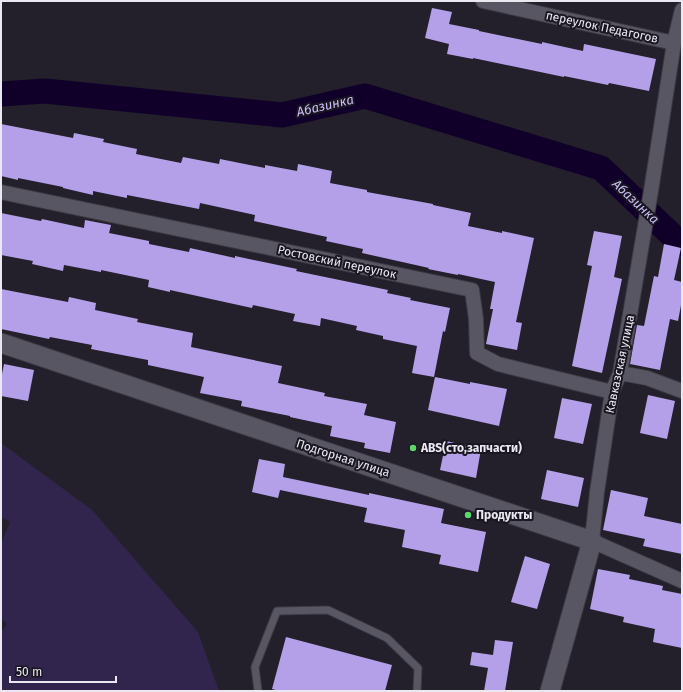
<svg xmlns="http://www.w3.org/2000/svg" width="683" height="692" font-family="'Fira Sans',sans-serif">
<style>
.green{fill:#31244d}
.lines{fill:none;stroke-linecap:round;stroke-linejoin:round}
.river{stroke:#100029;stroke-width:25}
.building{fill:#b4a0e9}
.service-casing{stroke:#3d3a44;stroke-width:9}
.minor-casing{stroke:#3d3a44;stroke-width:16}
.secondary-casing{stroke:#3d3a44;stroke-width:21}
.service{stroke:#595664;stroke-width:7}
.minor{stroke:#595664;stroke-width:14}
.secondary{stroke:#595664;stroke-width:19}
.poi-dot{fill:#5bd56e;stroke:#191622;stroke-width:1.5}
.labels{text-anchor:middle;stroke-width:4;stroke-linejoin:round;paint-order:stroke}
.street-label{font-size:12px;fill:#eae8f0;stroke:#191622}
.poi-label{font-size:12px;font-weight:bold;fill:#eae8f0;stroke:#191622;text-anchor:start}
.water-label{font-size:13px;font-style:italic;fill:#cebff9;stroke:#191622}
</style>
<rect width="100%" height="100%" fill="#23202b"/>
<path class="green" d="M 1,443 L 92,510 L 198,632 L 219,691 L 1,691 L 1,632 L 7,624 L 1,618 L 1,544 L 10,522 L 1,517 Z"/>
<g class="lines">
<path class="river" d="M 1,94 L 45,91 L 282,115 L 365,96 L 601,168 L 680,243 L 682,244"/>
</g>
<path class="building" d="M 432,8 L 452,12 L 449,24 L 479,30 L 479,31 L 542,44 L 542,42 L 583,51 L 584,44 L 656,59 L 649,91 L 609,83 L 608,85 L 564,76 L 564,77 L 473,58 L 473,59 L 447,54 L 449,44 L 425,38 Z
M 1,124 L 73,138 L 74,133 L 104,139 L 103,142 L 137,149 L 136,154 L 181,163 L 183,157 L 219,164 L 220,159 L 265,168 L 265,165 L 297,171 L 298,164 L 332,171 L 330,183 L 367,190 L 367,192 L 433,204 L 433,205 L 471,213 L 468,226 L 502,233 L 502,231 L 534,238 L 516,322 L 522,323 L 517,350 L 486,344 L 493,309 L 490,309 L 495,282 L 458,274 L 458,275 L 428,269 L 429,268 L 362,253 L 363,249 L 326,241 L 327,237 L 254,221 L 255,215 L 200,203 L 199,209 L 127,195 L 127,198 L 93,191 L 93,195 L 63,188 L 63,187 L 18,178 L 18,180 L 1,176 Z
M 1,213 L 41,221 L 42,219 L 84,228 L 85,220 L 111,225 L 109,233 L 149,241 L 149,244 L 189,252 L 190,248 L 235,258 L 235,256 L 297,269 L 296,271 L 388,290 L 387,293 L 411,298 L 410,300 L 450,308 L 445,332 L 443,331 L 434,377 L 412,373 L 417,346 L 383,339 L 383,336 L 356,330 L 357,326 L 321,318 L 320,326 L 293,321 L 295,314 L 253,305 L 252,308 L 170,290 L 170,292 L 148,287 L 149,280 L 101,270 L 101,272 L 64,265 L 63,271 L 32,264 L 33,261 L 1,255 Z
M 594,231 L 622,236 L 614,277 L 622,279 L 602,373 L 572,366 L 592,266 L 587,265 Z
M 664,244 L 681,248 L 674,280 L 682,282 L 682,300 L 678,321 L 670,319 L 660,370 L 630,364 L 637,325 L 644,326 L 654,276 L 658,277 Z
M 1,289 L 68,302 L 69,297 L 96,303 L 95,310 L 138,319 L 137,322 L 193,333 L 191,347 L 282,366 L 278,383 L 325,393 L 324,396 L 367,404 L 364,415 L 396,422 L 390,453 L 364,448 L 365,443 L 330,436 L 332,426 L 290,417 L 290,416 L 241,406 L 242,401 L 200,393 L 204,377 L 148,365 L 148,360 L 91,349 L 92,345 L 50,337 L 49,339 L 1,329 Z
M 4,364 L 34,370 L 28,401 L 1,396 L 1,379 Z
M 435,377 L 470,384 L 470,382 L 507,389 L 499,426 L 428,410 Z
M 648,395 L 675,401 L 667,439 L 640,433 Z
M 562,398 L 592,404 L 583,444 L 554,438 Z
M 446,441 L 481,449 L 476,478 L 440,470 Z
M 259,459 L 285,464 L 283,477 L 369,495 L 369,493 L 444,509 L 441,523 L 486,532 L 478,572 L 439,564 L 441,555 L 402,547 L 405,530 L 364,522 L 367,508 L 280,490 L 278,498 L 252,492 Z
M 547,470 L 584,478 L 578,507 L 541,499 Z
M 611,490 L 648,498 L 644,516 L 682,524 L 682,554 L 643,546 L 645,539 L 603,530 Z
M 525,556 L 550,564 L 537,609 L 511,602 Z
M 598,569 L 630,575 L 629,579 L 663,586 L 662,590 L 682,594 L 682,648 L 653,642 L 655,629 L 623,622 L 624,617 L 590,609 Z
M 286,637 L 392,665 L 385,691 L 279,691 L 272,689 Z
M 495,640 L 513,642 L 505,691 L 484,691 L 488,668 L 470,665 L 472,652 L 493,655 Z"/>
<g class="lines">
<g class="service-casing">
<path id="service" d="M 258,691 L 255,667 L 277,611 L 328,610 L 387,638 L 418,668 L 417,691"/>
</g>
<g class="minor-casing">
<path id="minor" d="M 483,1 L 674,43
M 682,10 L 674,43 L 651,191 L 620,373 L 612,392 L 597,492 L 592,541 L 682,581
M 1,192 L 472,290 L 476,319 L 477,353 L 498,364 L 612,392
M 620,373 L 647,378 L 682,391"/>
</g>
<g class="secondary-casing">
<path id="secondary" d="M 1,343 L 592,541 L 550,691"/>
</g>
<use href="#service" class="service"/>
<use href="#minor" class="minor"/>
<use href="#secondary" class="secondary"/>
</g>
<g class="poi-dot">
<circle cx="413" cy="448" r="4"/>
<circle cx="468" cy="515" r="4"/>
</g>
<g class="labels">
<g class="street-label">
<text transform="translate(602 27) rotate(12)" y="4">переулок Педагогов</text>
<text transform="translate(337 262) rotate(12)" y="4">Ростовский переулок</text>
<text transform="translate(620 364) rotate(-78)" y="4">Кавказская улица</text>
<text transform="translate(343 458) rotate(18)" y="4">Подгорная улица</text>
</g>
<g class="poi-label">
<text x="421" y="452">ABS(сто,запчасти)</text>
<text x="476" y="519">Продукты</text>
</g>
<g class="water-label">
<text transform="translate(325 105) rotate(-13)" y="5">Абазинка</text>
<text transform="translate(636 201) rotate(43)" y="5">Абазинка</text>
</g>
</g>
<rect width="683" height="692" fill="none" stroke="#eae8f0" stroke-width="4"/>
<path d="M10 676v6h106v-6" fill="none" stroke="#eae8f0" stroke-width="2"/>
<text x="16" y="676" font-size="12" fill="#eae8f0" stroke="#191622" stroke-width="3" paint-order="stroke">50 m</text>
</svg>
